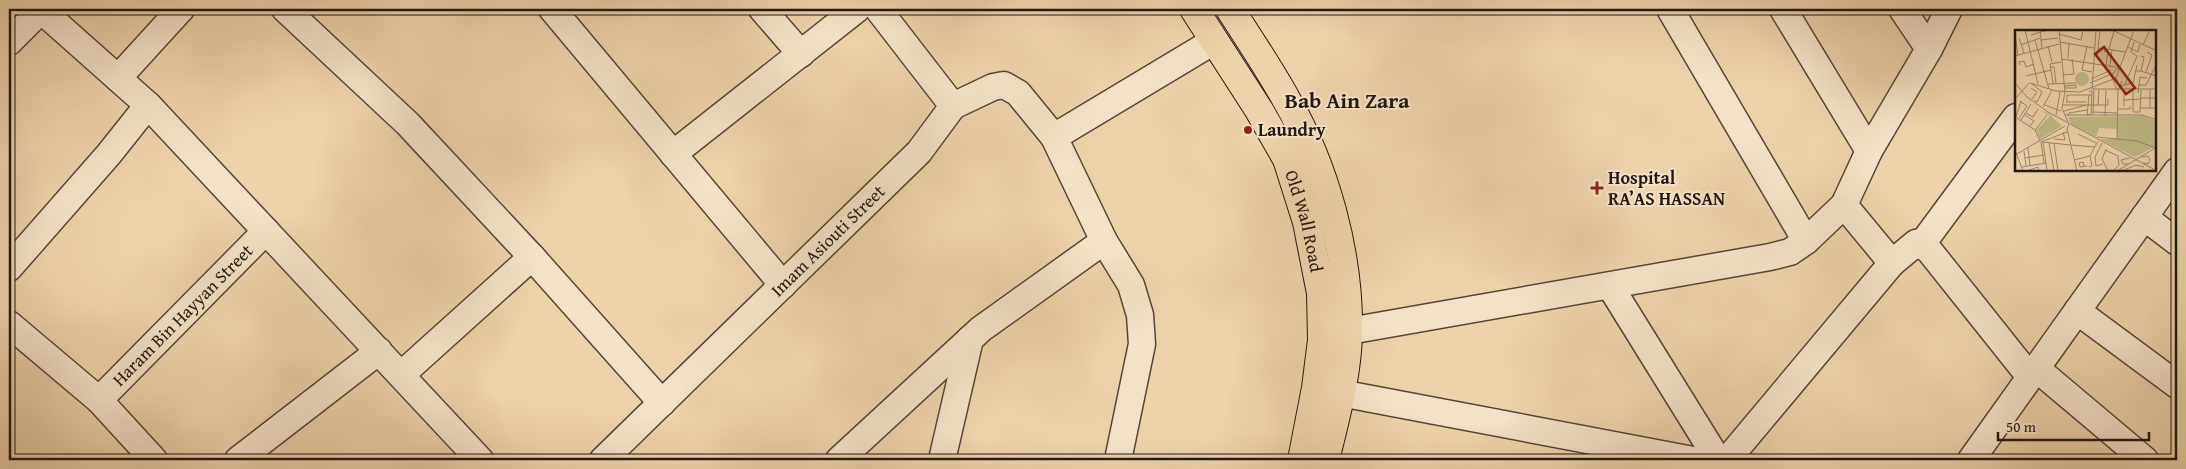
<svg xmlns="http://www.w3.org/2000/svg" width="2186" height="469" font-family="'Gentium Book Plus',serif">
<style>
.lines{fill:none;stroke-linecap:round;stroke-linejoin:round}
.minor-casing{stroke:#544737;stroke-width:29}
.major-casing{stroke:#211811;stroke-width:30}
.minor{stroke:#f3e2c8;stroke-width:26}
.major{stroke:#edd3aa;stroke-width:28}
.poi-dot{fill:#8f2418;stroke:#f3e2c8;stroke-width:2}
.labels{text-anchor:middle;stroke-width:4;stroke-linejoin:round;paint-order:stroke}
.poi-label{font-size:18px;font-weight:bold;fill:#211811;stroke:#f3e2c8;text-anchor:start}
.street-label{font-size:18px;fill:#211811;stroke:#f3e2c8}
.district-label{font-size:22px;font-weight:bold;fill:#211811;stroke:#f3e2c8}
.inset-road{fill:none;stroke:#9b886d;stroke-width:1}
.view{fill:#8f2418;fill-opacity:0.15;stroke:#8f2418;stroke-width:2.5}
.inset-edge{fill:none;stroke:#211811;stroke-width:2.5}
</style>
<rect width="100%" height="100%" fill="#edd3aa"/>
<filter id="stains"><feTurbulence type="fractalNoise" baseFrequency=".004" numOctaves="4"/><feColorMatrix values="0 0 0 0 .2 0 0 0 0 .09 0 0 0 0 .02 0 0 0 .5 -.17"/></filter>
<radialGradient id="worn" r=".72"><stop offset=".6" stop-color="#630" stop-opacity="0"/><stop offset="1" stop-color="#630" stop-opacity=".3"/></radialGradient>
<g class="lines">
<g class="minor-casing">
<g id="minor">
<path d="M 285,9 L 408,124 L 532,257 L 662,403"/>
<path d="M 552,9 L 783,285"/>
<path d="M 762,9 L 801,54"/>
<path d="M 878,9 L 953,106"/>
<path d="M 1670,9 L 1806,241"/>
<path d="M 1783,9 L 1869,151"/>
<path d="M 1902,9 L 1929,49"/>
<path d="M 41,10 L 148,105 L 480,460"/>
<path d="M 9,42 L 42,9"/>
<path d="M 118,78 L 181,9"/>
<path d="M 1054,137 L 1214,41"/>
<path d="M 673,154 L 857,9"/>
<path d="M 2144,217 L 2177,242"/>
<path d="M 1922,244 L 2016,117"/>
<path d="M 1892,263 L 1916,243 L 1928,249 L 2030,377"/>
<path d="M 9,268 L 109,154 L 148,105"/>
<path d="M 1610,286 L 1718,460"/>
<path d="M 2077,311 L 2177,385"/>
<path d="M 9,324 L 99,400 L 154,460"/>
<path d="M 1349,331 L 1770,257 L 1790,252 L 1806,241 L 1844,205 L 1869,151 L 1929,49 L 1949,9"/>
<path d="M 2037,369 L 2145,460"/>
<path d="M 401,375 L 532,257"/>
<path d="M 1319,389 L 1693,460"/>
<path id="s1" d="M 99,400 L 266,231"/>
<path d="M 238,460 L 379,351"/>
<path id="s2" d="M 603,460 L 919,152 L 953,106 L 993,87 L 1004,85 L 1018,93 L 1054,137 L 1104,241 L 1131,285 L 1140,315 L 1142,344 L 1118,460"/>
<path d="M 839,460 L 981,329 L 1104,241"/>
<path d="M 942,460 L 970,339"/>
<path d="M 1727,460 L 1892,263 L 1844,205"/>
<path d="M 1971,460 L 2177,171"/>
</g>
</g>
<g class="major-casing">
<g id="major">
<path id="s3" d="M 1194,9 L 1259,110 L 1287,159 L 1307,222 L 1321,293 L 1322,340 L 1316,388 L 1302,460"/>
<path d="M 1230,9 C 1249,39 1269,68 1286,99 C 1325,166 1349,253 1348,330 C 1348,373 1335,419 1325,460"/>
</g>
</g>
<use href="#minor" class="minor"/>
<use href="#major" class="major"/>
</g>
<g class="poi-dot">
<circle cx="1248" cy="130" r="5"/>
<path d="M1594.5 180.5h5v5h5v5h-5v5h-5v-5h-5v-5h5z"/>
</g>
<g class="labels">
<g class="poi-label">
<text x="1258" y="136">Laundry</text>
<text x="1608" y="184">Hospital<tspan x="1608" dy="21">RA’AS HASSAN</tspan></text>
</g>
<g class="street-label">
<text dy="6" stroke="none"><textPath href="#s3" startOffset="241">Old Wall Road</textPath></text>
<text dy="6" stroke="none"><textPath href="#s2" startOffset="314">Imam Asiouti Street</textPath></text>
<text dy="6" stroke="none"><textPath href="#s1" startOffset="119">Haram Bin Hayyan Street</textPath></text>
</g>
<g class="district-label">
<text x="1347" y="108">Bab Ain Zara</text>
</g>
</g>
<g transform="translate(2015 30)">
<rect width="141" height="141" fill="#edd3aa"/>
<path d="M60 49a7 7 0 1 1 14 0a7 7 0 1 1-14 0ZM 25,80 L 33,83 L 47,96 L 25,109 L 21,100 L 35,86 ZM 128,86 L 141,91 L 141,116 L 120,127 L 84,109 L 102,109 L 102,99 L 84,98 L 81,107 L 56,94 L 53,87 Z" fill="#bebb85"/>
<path class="inset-road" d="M 10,0 L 23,54M 25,0 L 27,18M 44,0 L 50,62 L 47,78 L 53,92M 81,0 L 77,59 L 142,59M 97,0 L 142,21M 44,4 L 66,10 L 68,0M 0,5 L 3,25M 16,5 L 33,0M 4,8 L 9,23M 20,10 L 34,59M 26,10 L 43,8M 45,12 L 79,18M 6,15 L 25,8M 128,15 L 135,0M 33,16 L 37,32M 72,16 L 67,40 L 77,42M 113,17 L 123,22 L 125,14M 83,18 L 111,22M 94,19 L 99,1M 89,21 L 93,22 L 91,35M 0,26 L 44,14M 53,28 L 54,13M 82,28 L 85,0M 47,29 L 100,37 L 104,40M 5,35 L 4,32 L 9,31 L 11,37 L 19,34M 95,36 L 97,19M 36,37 L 39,37 L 41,53M 120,41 L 126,41 L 129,27 L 126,26M 126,41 L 141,46M 131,42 L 137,25 L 132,22M 48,45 L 59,44 L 57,29M 96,45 L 102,60M 11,46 L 36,40M 101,48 L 105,56 L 118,53 L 122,35M 76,49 L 96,40M 0,53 L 12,67 L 33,82 L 142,141M 15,53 L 41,61 L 65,62 L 101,48 L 119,0M 38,53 L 35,34 L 46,32M 75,53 L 99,43 L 101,39M 17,54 L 27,62 L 22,72 L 19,70M 33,54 L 61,53M 110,54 L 122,26 L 116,22 L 119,12M 123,55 L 131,55 L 142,33M 50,56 L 61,55 L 61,58 L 50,58M 16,58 L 22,62 L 17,69M 135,59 L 135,78M 109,60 L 109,76M 118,60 L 118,82 L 125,82M 123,63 L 125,47 L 132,48M 126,68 L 142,68M 0,69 L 14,53M 109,70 L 126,69M 51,72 L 71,72M 52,72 L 52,65 L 77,65M 30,75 L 46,81M 48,75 L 93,75 L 93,69M 83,75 L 84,60M 28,77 L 37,60M 125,78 L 142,78M 102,79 L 115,79 L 115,76M 49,81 L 71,75M 78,82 L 102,83M 125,82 L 126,60M 11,83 L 18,87 L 23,79M 78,84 L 79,60M 10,85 L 19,91 L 15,96M 41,85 L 45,62M 51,85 L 127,85 L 142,90M 72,85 L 76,84 L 77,61 L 74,61M 53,86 L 54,83 L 72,80M 72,86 L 74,65M 90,86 L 91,60M 0,87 L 20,100 L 25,111M 1,87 L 6,71M 4,88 L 12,76 L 5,71M 6,90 L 16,74M 54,94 L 52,99 L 62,141M 20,100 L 32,85M 63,104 L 81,113M 82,107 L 122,111 L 141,118M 39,109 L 50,110 L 48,102M 102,109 L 103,60 L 107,51M 26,112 L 52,102M 26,112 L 29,133M 28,112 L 32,141M 28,112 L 55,115M 34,113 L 39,141M 39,113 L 43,141M 87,113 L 80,127 L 81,136 L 88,134M 56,115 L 79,117M 13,118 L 15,136M 91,119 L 87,129 L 93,141M 0,120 L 8,141M 90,120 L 103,126 L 104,135 L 98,141M 9,121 L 11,136M 0,125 L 50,96M 127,127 L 133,126 L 135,130 L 133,134 L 128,133M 10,128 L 29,125M 59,130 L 75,126M 113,134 L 108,134 L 106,130 L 115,128M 69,136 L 68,132 L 64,133 L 65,137 L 72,136M 7,137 L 31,133M 74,137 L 77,136 L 75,126 L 83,111M 12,141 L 23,137 L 24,141M 102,141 L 142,117M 107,141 L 121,135 L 129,137"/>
<path class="view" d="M 89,17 L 120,58 L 111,64 L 80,24 Z"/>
<rect width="141" height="141" class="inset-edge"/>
</g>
<rect width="2186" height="469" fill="none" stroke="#edd3aa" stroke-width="30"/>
<rect x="10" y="10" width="2166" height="449" fill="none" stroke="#211811" stroke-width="2.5"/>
<rect x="15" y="15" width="2156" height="439" fill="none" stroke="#211811"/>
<path d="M1998 432v8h151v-8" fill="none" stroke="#211811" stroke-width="2.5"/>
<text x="2006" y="432" font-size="15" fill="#211811" stroke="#f3e2c8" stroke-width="4" paint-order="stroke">50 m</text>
<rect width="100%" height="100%" filter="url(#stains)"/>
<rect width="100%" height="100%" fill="url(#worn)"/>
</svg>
